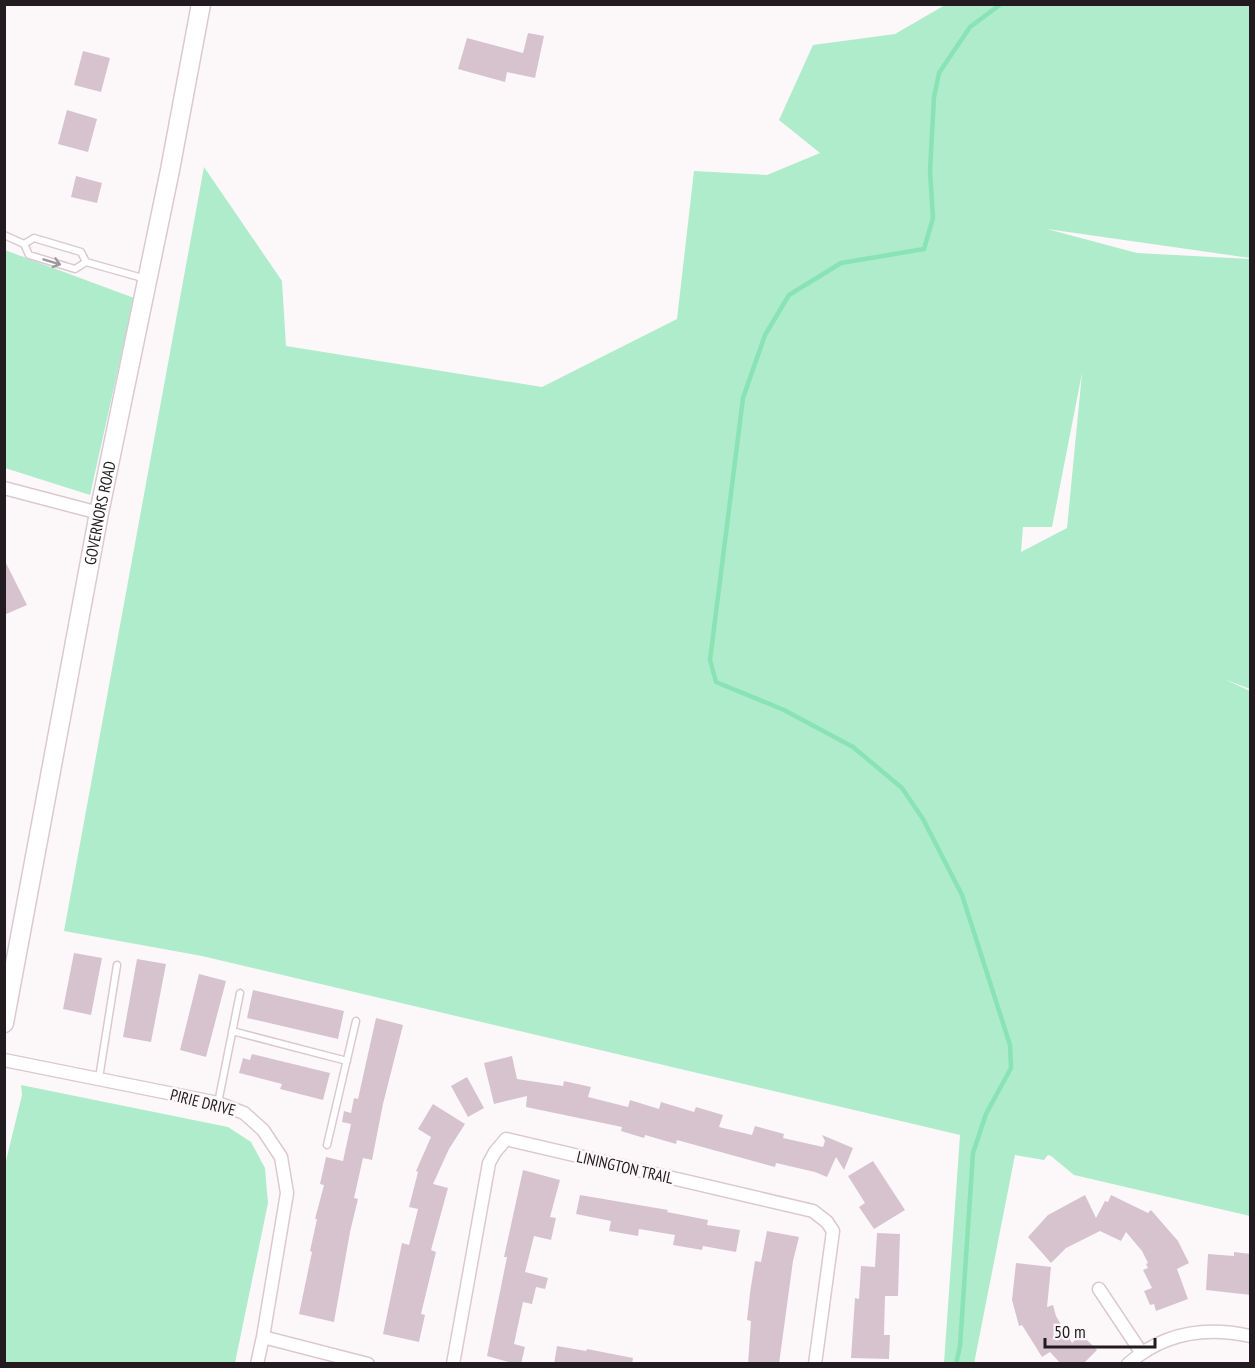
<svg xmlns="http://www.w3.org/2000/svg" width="1255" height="1368" font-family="'PT Sans Narrow',sans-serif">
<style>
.green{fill:#afeccb;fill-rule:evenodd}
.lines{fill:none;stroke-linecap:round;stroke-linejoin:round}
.stream{stroke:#89e3b5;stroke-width:4.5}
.building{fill:#d7c3cd}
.lane-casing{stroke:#dcc8d2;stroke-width:9}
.street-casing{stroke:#dcc8d2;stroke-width:15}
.secondary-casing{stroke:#dcc8d2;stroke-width:21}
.lane{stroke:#fff;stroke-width:6}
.street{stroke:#fff;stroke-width:12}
.secondary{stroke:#fff;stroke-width:18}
.oneway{stroke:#9c989a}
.labels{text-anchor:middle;stroke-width:5;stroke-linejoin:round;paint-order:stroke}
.street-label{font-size:16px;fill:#221b1f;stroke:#fcf8fa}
</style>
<rect width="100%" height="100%" fill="#fcf8fa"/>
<path class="green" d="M 945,5 L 1250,5 L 1250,258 L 1047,229 L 1137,253 L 1250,259 L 1250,689 L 1224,679 L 1250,691 L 1250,1216 L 1074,1175 L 1051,1156 L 1048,1155 L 1044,1160 L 1015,1155 L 974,1364 L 944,1363 L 960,1135 L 202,956 L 64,931 L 204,167 L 282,281 L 286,346 L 542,387 L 677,319 L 694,171 L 767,175 L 820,153 L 779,120 L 813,45 L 895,34 ZM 1082,373 L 1067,528 L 1021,552 L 1023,527 L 1052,527 Z
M 5,250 L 134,298 L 90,495 L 5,468 Z
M 21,1085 L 228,1127 L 251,1142 L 265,1168 L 268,1203 L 235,1363 L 5,1363 L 5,1165 L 22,1095 Z"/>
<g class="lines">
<path class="stream" d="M 956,1364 L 960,1346 L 973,1153 L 986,1114 L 1011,1068 L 1010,1045 L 962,895 L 923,819 L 902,788 L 853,747 L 784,710 L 716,682 L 710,660 L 743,398 L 765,335 L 789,295 L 841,263 L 924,249 L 933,218 L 930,171 L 934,97 L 939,73 L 970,27 L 1001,4"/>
</g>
<path class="building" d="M 528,33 L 544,36 L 535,78 L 507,72 L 505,82 L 458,69 L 467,38 L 523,53 Z
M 83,51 L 110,58 L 101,92 L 74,85 Z
M 67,110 L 97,119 L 88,152 L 58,144 Z
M 76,176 L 102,183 L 97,203 L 71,197 Z
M 4,559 L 27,605 L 4,615 Z
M 74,953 L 102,958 L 91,1015 L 63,1009 Z
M 137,959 L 166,964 L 151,1042 L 123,1037 Z
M 199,974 L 226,981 L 206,1057 L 180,1050 Z
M 253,990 L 344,1011 L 338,1039 L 247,1018 Z
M 376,1018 L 403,1025 L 383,1104 L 372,1160 L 363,1158 L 354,1198 L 358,1199 L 350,1232 L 334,1322 L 299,1314 L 312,1252 L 310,1251 L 317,1219 L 315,1219 L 324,1185 L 320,1184 L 326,1157 L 343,1161 L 351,1124 L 342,1122 L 344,1111 L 351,1113 L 354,1098 L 358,1099 Z
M 252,1054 L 330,1073 L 323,1100 L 280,1089 L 282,1084 L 239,1073 L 243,1058 L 250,1060 Z
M 512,1056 L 517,1079 L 563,1086 L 564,1081 L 591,1087 L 588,1097 L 628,1107 L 630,1100 L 659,1109 L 661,1102 L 694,1112 L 696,1107 L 723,1115 L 719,1127 L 752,1135 L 755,1126 L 784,1134 L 783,1138 L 823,1147 L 825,1141 L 822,1135 L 853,1148 L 844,1170 L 836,1157 L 827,1177 L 815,1172 L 776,1163 L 775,1167 L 677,1140 L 676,1144 L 645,1135 L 644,1138 L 621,1131 L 622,1127 L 526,1107 L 527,1096 L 494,1104 L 484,1063 Z
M 467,1077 L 484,1108 L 468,1117 L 451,1086 Z
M 433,1104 L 465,1124 L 449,1149 L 433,1184 L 448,1188 L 431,1250 L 436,1252 L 421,1314 L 425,1315 L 419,1342 L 383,1334 L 402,1243 L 409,1245 L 418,1209 L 409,1207 L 418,1172 L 416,1171 L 431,1137 L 418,1129 Z
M 873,1161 L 905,1210 L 874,1229 L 859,1207 L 865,1203 L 848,1176 Z
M 523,1170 L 560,1180 L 550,1217 L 556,1218 L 551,1240 L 534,1236 L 525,1272 L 548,1278 L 545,1289 L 536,1287 L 532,1304 L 523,1302 L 514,1344 L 525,1347 L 521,1364 L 515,1364 L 487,1356 L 507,1257 L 504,1257 Z
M 580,1195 L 668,1210 L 667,1212 L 708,1220 L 707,1225 L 740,1230 L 736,1252 L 703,1246 L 702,1250 L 673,1245 L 675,1235 L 639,1229 L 638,1236 L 609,1231 L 611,1221 L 576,1214 Z
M 1085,1195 L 1096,1218 L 1105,1201 L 1108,1202 L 1111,1195 L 1148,1213 L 1151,1210 L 1178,1241 L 1189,1263 L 1177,1269 L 1188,1299 L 1156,1311 L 1154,1304 L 1150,1305 L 1144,1291 L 1152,1288 L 1143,1270 L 1148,1268 L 1146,1264 L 1148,1263 L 1142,1251 L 1126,1232 L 1121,1241 L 1100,1231 L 1066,1248 L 1051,1263 L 1028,1237 L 1048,1215 Z
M 767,1231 L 799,1237 L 793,1261 L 779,1364 L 748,1364 L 751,1321 L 747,1320 L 750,1293 L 755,1261 L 761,1262 Z
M 877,1233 L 900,1234 L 898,1296 L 885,1296 L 884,1335 L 890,1335 L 889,1359 L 851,1358 L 855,1298 L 859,1299 L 861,1266 L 875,1267 Z
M 1234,1252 L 1251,1254 L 1251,1295 L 1206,1290 L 1208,1254 L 1234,1256 Z
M 1016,1263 L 1051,1267 L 1047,1307 L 1053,1305 L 1056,1316 L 1072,1343 L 1081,1334 L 1097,1350 L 1083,1364 L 1061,1364 L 1050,1352 L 1042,1357 L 1022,1325 L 1019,1326 L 1012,1300 Z
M 557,1346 L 586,1351 L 587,1349 L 633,1358 L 632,1364 L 554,1364 Z"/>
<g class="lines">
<g class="lane-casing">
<path id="lane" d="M 4,235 L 24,244 L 29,255 L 75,269 L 86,262
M 24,244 L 34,238 L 81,252 L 86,262
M 86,262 L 146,279
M 232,1031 L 347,1061
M 99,1078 L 117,965
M 218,1103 L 240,993
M 327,1145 L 356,1021"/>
</g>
<g class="street-casing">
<path id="street" d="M 4,488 L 99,513
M 4,1060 L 218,1103 L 244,1113 L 263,1130 L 281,1157 L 287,1193 L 263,1337 L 257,1364
M 1099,1289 L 1141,1352
M 263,1337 L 368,1364
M 453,1364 L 489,1163 L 495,1152 L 506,1139 L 813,1211 L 827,1222 L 833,1231 L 815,1364
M 1128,1364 C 1163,1333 1205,1326 1250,1336"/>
</g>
<g class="secondary-casing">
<g id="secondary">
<path id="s1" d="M 4,1023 L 99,513 L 170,170 L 201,4"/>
</g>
</g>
<use href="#lane" class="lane"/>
<use href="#street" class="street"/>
<use href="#secondary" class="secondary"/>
</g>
<defs><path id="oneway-shaft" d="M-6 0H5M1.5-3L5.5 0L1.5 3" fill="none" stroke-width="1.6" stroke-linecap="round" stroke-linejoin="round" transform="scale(1.5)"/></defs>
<use class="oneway" href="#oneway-shaft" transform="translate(52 262) rotate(17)"/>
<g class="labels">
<g class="street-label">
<text dy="6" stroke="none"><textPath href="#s1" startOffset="519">GOVERNORS ROAD</textPath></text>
<text transform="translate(203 1102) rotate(14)" y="6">PIRIE DRIVE</text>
<text transform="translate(625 1167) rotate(13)" y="6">LININGTON TRAIL</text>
</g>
</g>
<rect width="1255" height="1368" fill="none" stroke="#221b1f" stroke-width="12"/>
<path d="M1045 1338v9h110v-9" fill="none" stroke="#221b1f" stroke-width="3"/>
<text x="1054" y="1338" font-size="18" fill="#221b1f" stroke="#fcf8fa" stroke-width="4.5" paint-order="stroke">50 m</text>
</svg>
